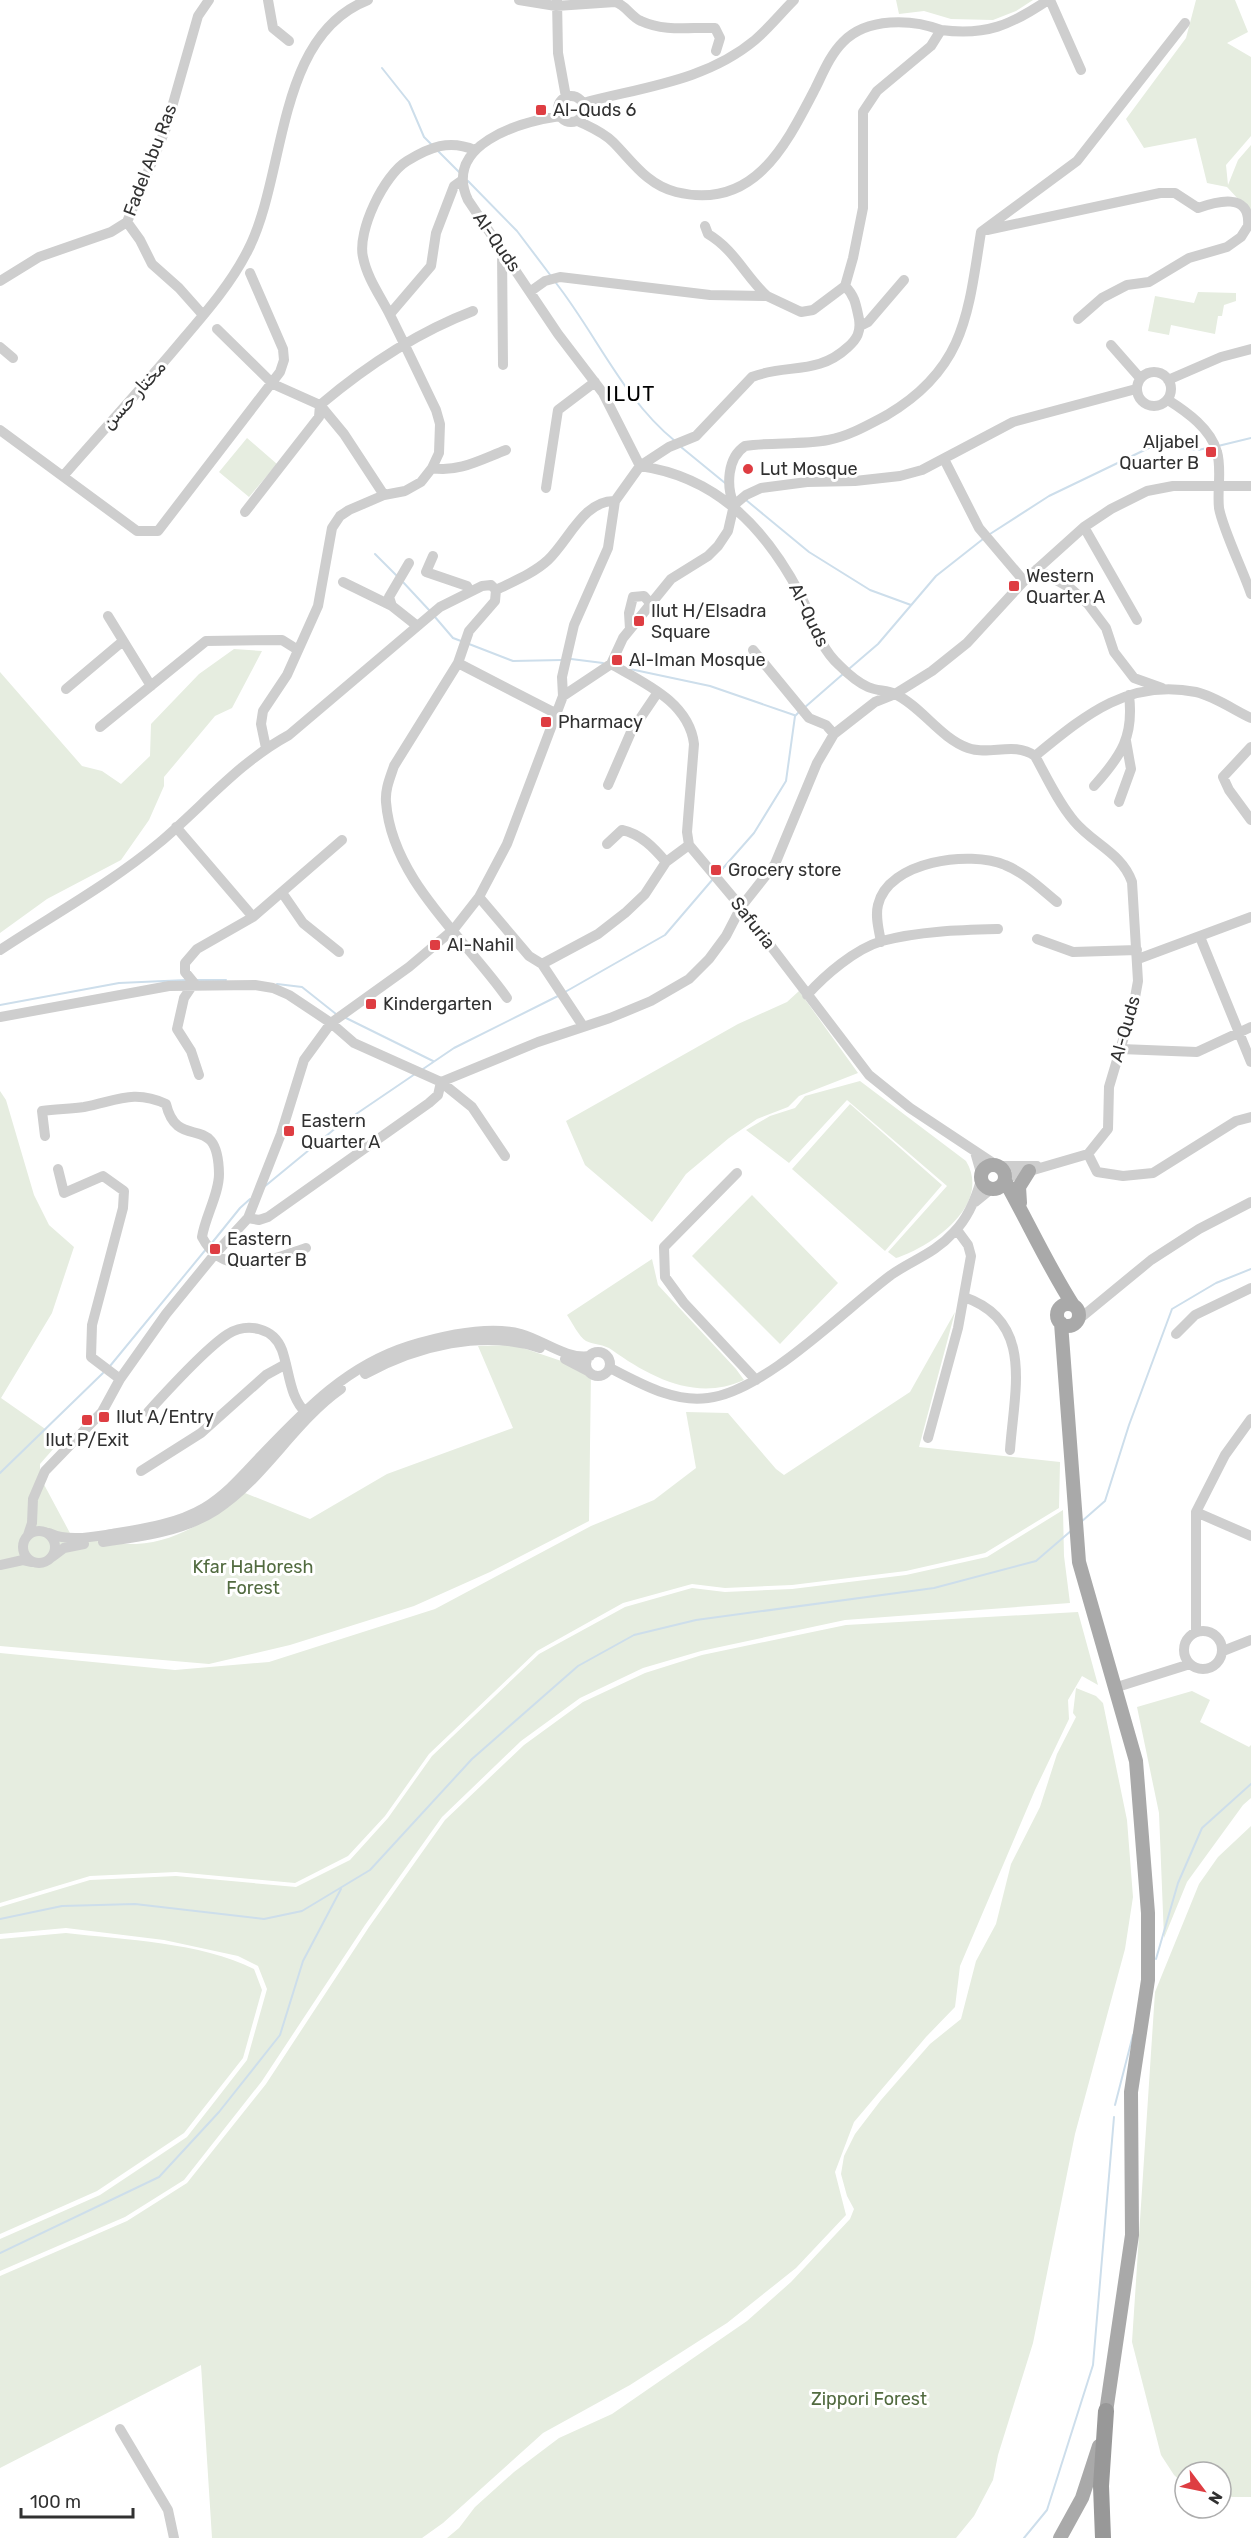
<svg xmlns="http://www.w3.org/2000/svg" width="1251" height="2538" font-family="Rubik,Cairo,sans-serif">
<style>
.green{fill:#e6ede0}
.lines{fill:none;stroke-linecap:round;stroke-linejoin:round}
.stream{stroke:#cddeeb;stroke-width:2}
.minor{stroke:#cecece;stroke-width:10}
.major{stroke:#a9a9a9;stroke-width:14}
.highway{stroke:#989898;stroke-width:16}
.poi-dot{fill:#de3d42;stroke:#fff;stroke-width:2}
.labels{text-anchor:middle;stroke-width:6;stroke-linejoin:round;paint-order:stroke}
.poi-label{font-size:18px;fill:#313131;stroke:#fff;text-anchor:start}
.street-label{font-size:18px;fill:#313131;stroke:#fff}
.park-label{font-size:18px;fill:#526b40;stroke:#fff}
.quarter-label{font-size:21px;letter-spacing:1.5px;fill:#000;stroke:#fff}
</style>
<rect width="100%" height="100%" fill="#fff"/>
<path class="green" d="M 896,0 L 1033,0 L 1016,11 L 993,20 L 951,19 L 924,11 L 899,14 Z
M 1196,0 L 1235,0 L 1248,32 L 1227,43 L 1251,57 L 1251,136 L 1226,165 L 1228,185 L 1238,160 L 1251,145 L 1251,213 L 1227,187 L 1207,183 L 1196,138 L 1144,148 L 1126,119 L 1186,38 Z
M 1198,292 L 1236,293 L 1236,301 L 1224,305 L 1222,316 L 1218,316 L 1215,334 L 1171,325 L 1169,335 L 1148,331 L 1155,296 L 1194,303 Z
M 247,438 L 277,464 L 249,497 L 219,472 Z
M 234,649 L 262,651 L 232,708 L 215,716 L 164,777 L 164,786 L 149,820 L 121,860 L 47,899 L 0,933 L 0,672 L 82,766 L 102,771 L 121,784 L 150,756 L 151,724 L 199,674 Z
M 799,991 L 858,1073 L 799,1096 L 788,1107 L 757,1119 L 729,1138 L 686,1174 L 652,1222 L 585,1165 L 566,1121 L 738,1024 L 787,1002 Z
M 860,1081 L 966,1161 C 992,1204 933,1246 896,1258 L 888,1252 L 947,1186 L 847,1100 L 789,1163 L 746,1130 L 770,1116 L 795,1108 L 805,1096 Z
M 0,1091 L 6,1100 L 34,1195 L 49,1225 L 74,1247 L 52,1313 L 1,1398 L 61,1440 L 40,1464 L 40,1477 L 71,1535 C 92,1538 115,1545 136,1544 C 179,1542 211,1517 245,1493 L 310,1519 L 387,1474 L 513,1428 L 478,1346 L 514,1345 L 591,1371 L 589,1521 L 490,1572 L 414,1606 L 290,1645 L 209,1664 L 0,1646 Z
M 850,1104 L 942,1185 L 885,1251 L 792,1169 Z
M 752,1195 L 838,1283 L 780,1344 L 692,1256 Z
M 652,1259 L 658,1285 L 736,1369 L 744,1380 C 696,1402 650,1377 612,1350 C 604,1344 594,1345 586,1341 C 579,1337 572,1322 567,1315 Z
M 955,1312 L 919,1447 L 1060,1462 L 1059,1508 L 985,1553 L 906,1571 L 792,1585 L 725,1588 L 692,1584 L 623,1603 L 537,1651 L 429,1754 L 385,1816 L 348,1856 L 295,1883 L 176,1872 L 90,1876 L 0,1903 L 0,1653 L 175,1670 L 269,1662 L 435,1609 L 591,1526 L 654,1500 L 696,1468 L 686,1412 L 728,1413 L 776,1469 L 784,1475 L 910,1392 Z
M 1063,1510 L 1064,1556 L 1070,1603 L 845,1620 L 701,1651 L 643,1668 L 580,1698 L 521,1741 L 442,1817 L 365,1925 L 262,2081 L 184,2180 L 125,2217 L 0,2271 L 0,2239 L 100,2195 L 187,2137 L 247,2060 L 267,1989 L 258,1966 L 238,1956 L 164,1940 L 66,1928 L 0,1934 L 0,1907 L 90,1880 L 176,1876 L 296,1887 L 350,1860 L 388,1818 L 432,1756 L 539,1654 L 625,1607 L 692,1588 L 725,1592 L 792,1589 L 906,1575 L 987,1557 Z
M 1078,1612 L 1098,1685 L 1082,1676 L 1068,1700 L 1069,1719 L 1035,1790 L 960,1966 L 955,2007 L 926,2037 L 854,2122 L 835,2172 L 846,2215 L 796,2268 L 727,2323 L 630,2385 L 543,2433 L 443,2523 L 422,2538 L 212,2538 L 201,2365 L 0,2468 L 0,2276 L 127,2221 L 187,2183 L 266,2084 L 369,1927 L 445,1820 L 524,1745 L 583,1702 L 645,1673 L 702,1655 L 846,1625 Z
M 1076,1688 L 1096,1696 L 1103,1703 L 1127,1820 L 1133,1897 L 1125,1949 L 1075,2134 L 1033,2343 L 998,2455 L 993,2480 L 974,2516 L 956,2538 L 447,2538 L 459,2528 L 475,2507 L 514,2472 L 559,2438 L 612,2414 L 747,2321 L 791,2282 L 850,2219 L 854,2209 L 847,2196 L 841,2174 L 844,2156 L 855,2134 L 881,2100 L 930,2044 L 961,2019 L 976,1961 L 996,1924 L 1011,1864 L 1040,1807 L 1057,1754 L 1076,1717 L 1073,1713 Z
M 1192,1691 L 1210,1700 L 1200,1722 L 1249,1747 L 1251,1745 L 1251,1798 L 1243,1805 L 1187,1882 L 1164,1938 L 1159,1813 L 1137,1707 Z
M 1251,1826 L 1251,2497 L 1221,2497 L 1221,2472 L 1185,2472 L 1185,2485 L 1174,2475 L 1161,2455 L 1132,2342 L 1155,1992 L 1199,1884 L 1218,1857 Z
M 66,1933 C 125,1940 200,1942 254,1969 L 262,1990 L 243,2058 L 184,2133 L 97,2191 L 0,2234 L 0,1939 Z"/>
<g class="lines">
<path class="stream" d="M 382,68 L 409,102 L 424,137 L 432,145
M 438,151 L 460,173
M 468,181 L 517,231 L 551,276
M 556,283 C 596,334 624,400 675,441
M 1218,446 L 1251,438
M 681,447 L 725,483
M 746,500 L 809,552 L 870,590 L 911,605
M 990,534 L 1049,496 L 1155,445 L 1198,450 L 1212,447
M 375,554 L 396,575
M 402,581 L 429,610
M 435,617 L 453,638 L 461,641
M 469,644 L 513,661 L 562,660
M 571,659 L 603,663
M 850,668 L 878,644 L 936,576 L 983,539
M 630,669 L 710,686 L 794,715
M 804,708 L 843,674
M 717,875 L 754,833 L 786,781 L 795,716 L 800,711
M 196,980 L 226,980
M 277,984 L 302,987 L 336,1014
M 565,992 L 665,935 L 713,879
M 0,1005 L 119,983 L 187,980
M 344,1017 L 433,1061
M 423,1069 L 454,1048 L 560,995
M 264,1187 L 337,1127 L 415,1074
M 211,1244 L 240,1208 L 250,1199
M 110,1366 L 207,1248
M 0,1473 L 103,1373
M 1081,1522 L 1105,1501 L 1129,1425 L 1172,1309 L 1216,1283 L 1251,1269
M 0,1919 L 62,1906 L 135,1904 L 264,1919 L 302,1911 L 370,1870 L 472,1759 L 578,1666 L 634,1635 L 696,1620 L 934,1588 L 1036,1561 L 1072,1530
M 1156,1959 L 1178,1883 L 1202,1828 L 1251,1784
M 1115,2105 L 1133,2035
M 0,2253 L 159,2177 L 219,2112 L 280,2035 L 303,1961 L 341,1889
M 1024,2538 L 1047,2510 L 1093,2365 L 1114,2117"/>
<path class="minor" d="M 268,0 L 273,28 L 289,41
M 519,0 L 556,6 L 615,2 C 626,5 631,17 641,21 C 665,32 690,27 715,28 L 720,38 L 716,51
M 557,0 L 558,53 L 566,97
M 1050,0 L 1081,70
M558 109a13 13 0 1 1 26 0a13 13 0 1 1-26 0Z
M 583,103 C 643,87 706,81 755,40 C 769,28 781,13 794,0
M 560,116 C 519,122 442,145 468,200 L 558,334 L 603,393 L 640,466 C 717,477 765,528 800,594 C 813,619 818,646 839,665 C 847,673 859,683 868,687 C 877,691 887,690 895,694 C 922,707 940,738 968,748 C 990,756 1014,741 1035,756 C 1047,778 1058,802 1074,821 C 1093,844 1122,853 1132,882 L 1138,981 L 1134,1003 L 1109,1087 L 1108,1129 L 1088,1154 L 1006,1178
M 578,121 C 590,127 603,132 613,142 C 632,161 647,185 676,192 C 753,211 785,147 815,89 C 823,73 830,55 843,42 C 867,17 912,19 941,30
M 127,222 L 140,240 L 152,264 L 179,288 L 203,315
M 705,226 L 708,234 C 735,250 745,276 767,296
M 987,230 L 1160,193 L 1175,193 L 1198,208 C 1215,202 1251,191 1248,226 L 1241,237 L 1227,247 L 1189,258 L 1149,282 L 1127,285 L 1102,298 L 1078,319
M 502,250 L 503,365
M 0,281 L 39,257 L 111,232 L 127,222 L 166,128 L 198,16 L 209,0
M 845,286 L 853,258 L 863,208 L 863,112 L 877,91 L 931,46 L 941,30 C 986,36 1011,25 1048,0
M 390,314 L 431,266 L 436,233 L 454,186 L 461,181
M 860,326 L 868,322 L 904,280
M 217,329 L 273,384 L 320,405 L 344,434 L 384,495
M 1111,345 L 1140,378
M 0,347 L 13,358
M1137 389a17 17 0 1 1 34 0a17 17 0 1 1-34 0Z
M 1168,380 L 1221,357 L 1251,349
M 1168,400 C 1187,412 1211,429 1217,452 C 1222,469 1217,490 1219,508 C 1223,530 1243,570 1251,594
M 0,430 L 137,531 L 158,531 L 280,372 L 284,360 L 283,349 L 250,273
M 945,461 L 979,528 L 1024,581
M 432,468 C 458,473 482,459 506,450
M 64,475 C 104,429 145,385 184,338 C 208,310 232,282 248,250 C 287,174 275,36 368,0
M 546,488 L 558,410 L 595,382
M 734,505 C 726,486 727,458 745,446 C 772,442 801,445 828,440 C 849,436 868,425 887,415 C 965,369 968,314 981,232 L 1077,161 L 1185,23
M 245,512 L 319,417 L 320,405 C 365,367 418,332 473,311
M 1084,527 L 1137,620
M 433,556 L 426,572 L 467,586 L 470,591
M 1037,569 L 1070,588 L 1088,604 L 1106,628 L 1114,652 L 1134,678 L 1162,688
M 343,582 L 392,606 L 416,625
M 392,606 L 389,597 L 409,563
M 108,616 L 151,686
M 630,629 L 629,613 L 633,597 L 644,596 L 650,603
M 753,650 L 809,718 L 826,725 L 834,734
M 458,663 L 555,713
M 611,664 C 644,683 689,702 694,744 L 687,832 L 689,845 L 741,907 L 869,1075 L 910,1108 L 996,1165
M 66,689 L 123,641
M 563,696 L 611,664 L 623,638 L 671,579 L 708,556 L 718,546 L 728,531 L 734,505 L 746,495 L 761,488 L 807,482 L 855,481 L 900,476 L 922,470 L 1013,422 L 1136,389
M 100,727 L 206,641 L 282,640 L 298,650
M 1251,747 L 1223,777 L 1229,790 L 1251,820
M 266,748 L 261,724 L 263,711 L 287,675 L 318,606 L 332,528 L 340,516 L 349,510 L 384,495 L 405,491 L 421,482 L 432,468 L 439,453 L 440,424 L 436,410 C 421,379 406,347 390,315 C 381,297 367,278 363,257 C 357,231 384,175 407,161 C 430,147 449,139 475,150
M 1035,756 C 1084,716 1128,678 1196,692 C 1214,696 1234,710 1251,718
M 608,785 L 631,732 L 658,692
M 1094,786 C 1122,755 1134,736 1129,695
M 1119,802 L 1131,769 L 1126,741
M 176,827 L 253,917
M 607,844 L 622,830 C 641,834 654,848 666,862
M 283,894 L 303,923 L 339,952
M 479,897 L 529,956 L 542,964 L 598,934 L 625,913 L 645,894 L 666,862 L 689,845
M 1200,937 L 1251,1062
M 1037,939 L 1073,952 L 1137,950
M 881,942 C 879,930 875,917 878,905 C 888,861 970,850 1005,865 C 1025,873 1041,889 1057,902
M 0,950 C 53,915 111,883 159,843 C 203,806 239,762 289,735 L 440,607 L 482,586 L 491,585 L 496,590
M 1138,959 L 1251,917
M 542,964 L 583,1026
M 807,995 C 825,975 855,949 882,941 C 919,931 960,930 998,929
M 507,998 C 465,938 392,880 386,802 C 385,789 390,778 394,766 L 458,663 L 469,631 L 495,601 L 496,590 C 514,581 534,573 548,560 C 569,540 584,500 615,501
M 0,1017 L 169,986 L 255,985 L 273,988 L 289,995 L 331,1023 L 354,1043 L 441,1082 L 472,1107 L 505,1156
M 1121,1049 L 1197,1052 L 1251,1027
M 199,1075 L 191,1051 L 177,1029 L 184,998 L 194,983 L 185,972 L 185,963 L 197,949 L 253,917 L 342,840
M 45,1136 L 42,1111 C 56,1109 71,1109 84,1107 C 116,1101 134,1089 166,1104 C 178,1154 218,1108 219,1174 C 219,1194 205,1217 202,1237 C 225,1281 270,1260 306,1248
M 975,1152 L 981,1173
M 1088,1154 L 1097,1172 L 1123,1176 L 1153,1173 L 1236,1121 L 1251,1117
M 999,1166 L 1037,1166
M 58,1169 L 64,1193 L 103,1176 L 124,1191 L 123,1208 L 92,1325 L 91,1357 L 120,1379
M 737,1173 L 664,1247 L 665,1277 L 684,1303 L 756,1380
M 975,1202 L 991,1189
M 248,1218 L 259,1220 L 268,1217 L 429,1103 L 438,1095 L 441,1082 L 538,1042 L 610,1018 L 651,1001 L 689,979 L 709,959 L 726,936 L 741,907 L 775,864 L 817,763 L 834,734 L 875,702 L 895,694 L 932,671 L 967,643 L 1024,581 L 1084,527 L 1111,509 L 1147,491 L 1173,486 L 1251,486
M 964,1297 C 1035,1321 1014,1391 1010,1450
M 1078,1320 L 1151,1260 L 1199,1229 L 1251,1202
M 1176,1334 L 1195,1315 L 1251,1288
M586 1364a12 12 0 1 1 24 0a12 12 0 1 1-24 0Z
M 565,1359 L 588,1371
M 610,1368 C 640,1383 673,1403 708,1398 C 764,1392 844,1310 891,1275 C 914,1259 934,1254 954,1232 C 967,1219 976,1198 981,1180
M 365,1374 C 417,1346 483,1329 540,1348
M 148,1412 C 167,1391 206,1348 228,1334 C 248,1322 274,1328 282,1350 C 290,1373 289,1397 307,1414
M 1251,1419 L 1225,1455 L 1196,1512 L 1251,1536
M 928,1438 L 958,1328 L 971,1256 L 968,1245 L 957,1230
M 141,1471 L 201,1433 L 266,1375 L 286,1364
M 1196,1512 L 1196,1632
M23 1547a16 16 0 1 1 32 0a16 16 0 1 1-32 0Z
M 49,1533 C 68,1542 92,1537 112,1534 C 142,1529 177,1524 204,1508 C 226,1495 243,1475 261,1456 C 305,1410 346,1366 409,1346 C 442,1336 487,1325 521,1334 C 543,1340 567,1360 590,1356
M 28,1535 L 32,1523 L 33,1499 L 45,1471 L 102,1412 L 120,1379 L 166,1314 L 215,1254 L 248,1218 L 281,1134 L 304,1060 L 331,1023 L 409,967 L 454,929 L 479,897 L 507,844 L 563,696 L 562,677 L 574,625 L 608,548 L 615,501 L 640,466 L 669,447 L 696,436 L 752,377 C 787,363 817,376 848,347 C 857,339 861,332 859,319 C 856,305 855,296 845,286 L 813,310 L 801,312 L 767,296 L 710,295 L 560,277 L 545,281 L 531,291
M 103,1542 C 141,1537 184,1531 216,1510 C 264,1479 294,1422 341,1389
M 52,1557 L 64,1548 L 84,1544
M 0,1565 L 23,1560 L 32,1562
M1184 1650a19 19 0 1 1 38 0a19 19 0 1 1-38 0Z
M 1223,1651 L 1251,1640
M 1114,1688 L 1190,1664
M 120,2429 L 168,2510 L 174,2538"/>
<path class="major" d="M981 1177a12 12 0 1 1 24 0a12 12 0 1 1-24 0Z
M 1005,1181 C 1028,1222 1048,1266 1073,1305
M 1020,1203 L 1019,1187 L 1029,1171
M1057 1315a11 11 0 1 1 22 0a11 11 0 1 1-22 0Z
M 1061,1323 L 1079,1562 L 1136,1761 L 1148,1913 L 1148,1980 L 1131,2092 L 1132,2235 L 1105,2419
M 1060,2538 L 1082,2498 L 1099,2446"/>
<path class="highway" d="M 1103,2538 L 1101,2486 L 1106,2411"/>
</g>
<g class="poi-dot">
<rect x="535" y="104" width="12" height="12" rx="3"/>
<rect x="1205" y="446" width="12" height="12" rx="3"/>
<circle cx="748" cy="469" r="6"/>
<rect x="1008" y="580" width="12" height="12" rx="3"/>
<rect x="633" y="615" width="12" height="12" rx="3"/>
<rect x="611" y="654" width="12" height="12" rx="3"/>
<rect x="540" y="716" width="12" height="12" rx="3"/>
<rect x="710" y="864" width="12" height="12" rx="3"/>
<rect x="429" y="939" width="12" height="12" rx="3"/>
<rect x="365" y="998" width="12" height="12" rx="3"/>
<rect x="283" y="1125" width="12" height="12" rx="3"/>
<rect x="209" y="1243" width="12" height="12" rx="3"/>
<rect x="98" y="1411" width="12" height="12" rx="3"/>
<rect x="81" y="1414" width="12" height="12" rx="3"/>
</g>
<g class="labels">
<g class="poi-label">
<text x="553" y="116">Al-Quds 6</text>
<text x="1199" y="448" text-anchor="end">Aljabel<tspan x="1199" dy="21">Quarter B</tspan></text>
<text x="760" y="475">Lut Mosque</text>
<text x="1026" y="582">Western<tspan x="1026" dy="21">Quarter A</tspan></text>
<text x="651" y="617">Ilut H/Elsadra<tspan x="651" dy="21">Square</tspan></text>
<text x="629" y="666">Al-Iman Mosque</text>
<text x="558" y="728">Pharmacy</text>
<text x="728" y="876">Grocery store</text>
<text x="447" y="951">Al-Nahil</text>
<text x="383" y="1010">Kindergarten</text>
<text x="301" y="1127">Eastern<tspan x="301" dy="21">Quarter A</tspan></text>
<text x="227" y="1245">Eastern<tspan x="227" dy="21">Quarter B</tspan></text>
<text x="116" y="1423">Ilut A/Entry</text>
<text x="87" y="1446" text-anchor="middle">Ilut P/Exit</text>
</g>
<g class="street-label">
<text transform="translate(150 160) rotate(-69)" y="6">Fadel Abu Ras</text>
<text transform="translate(497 242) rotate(55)" y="6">Al-Quds</text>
<text transform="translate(134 395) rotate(-48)" y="6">مختار حسن</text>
<text transform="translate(809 615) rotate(64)" y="6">Al-Quds</text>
<text transform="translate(753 923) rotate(52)" y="6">Safuria</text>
<text transform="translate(1125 1029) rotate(-74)" y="6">Al-Quds</text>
</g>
<g class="park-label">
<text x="253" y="1573">Kfar HaHoresh<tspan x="253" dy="21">Forest</tspan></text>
<text x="869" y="2405">Zippori Forest</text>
</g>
<g class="quarter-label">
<text x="631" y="401">ILUT</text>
</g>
</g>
<g transform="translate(1203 2490) rotate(122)"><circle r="28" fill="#ffffff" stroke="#adadad" stroke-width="1.5"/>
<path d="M0-4.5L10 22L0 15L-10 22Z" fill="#de3d42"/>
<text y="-9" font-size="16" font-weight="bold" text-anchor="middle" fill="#313131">N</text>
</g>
<path d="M21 2508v9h112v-9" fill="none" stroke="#313131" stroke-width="3"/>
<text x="30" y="2508" font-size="18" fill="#313131" stroke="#ffffff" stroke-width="4.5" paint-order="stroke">100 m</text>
</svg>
